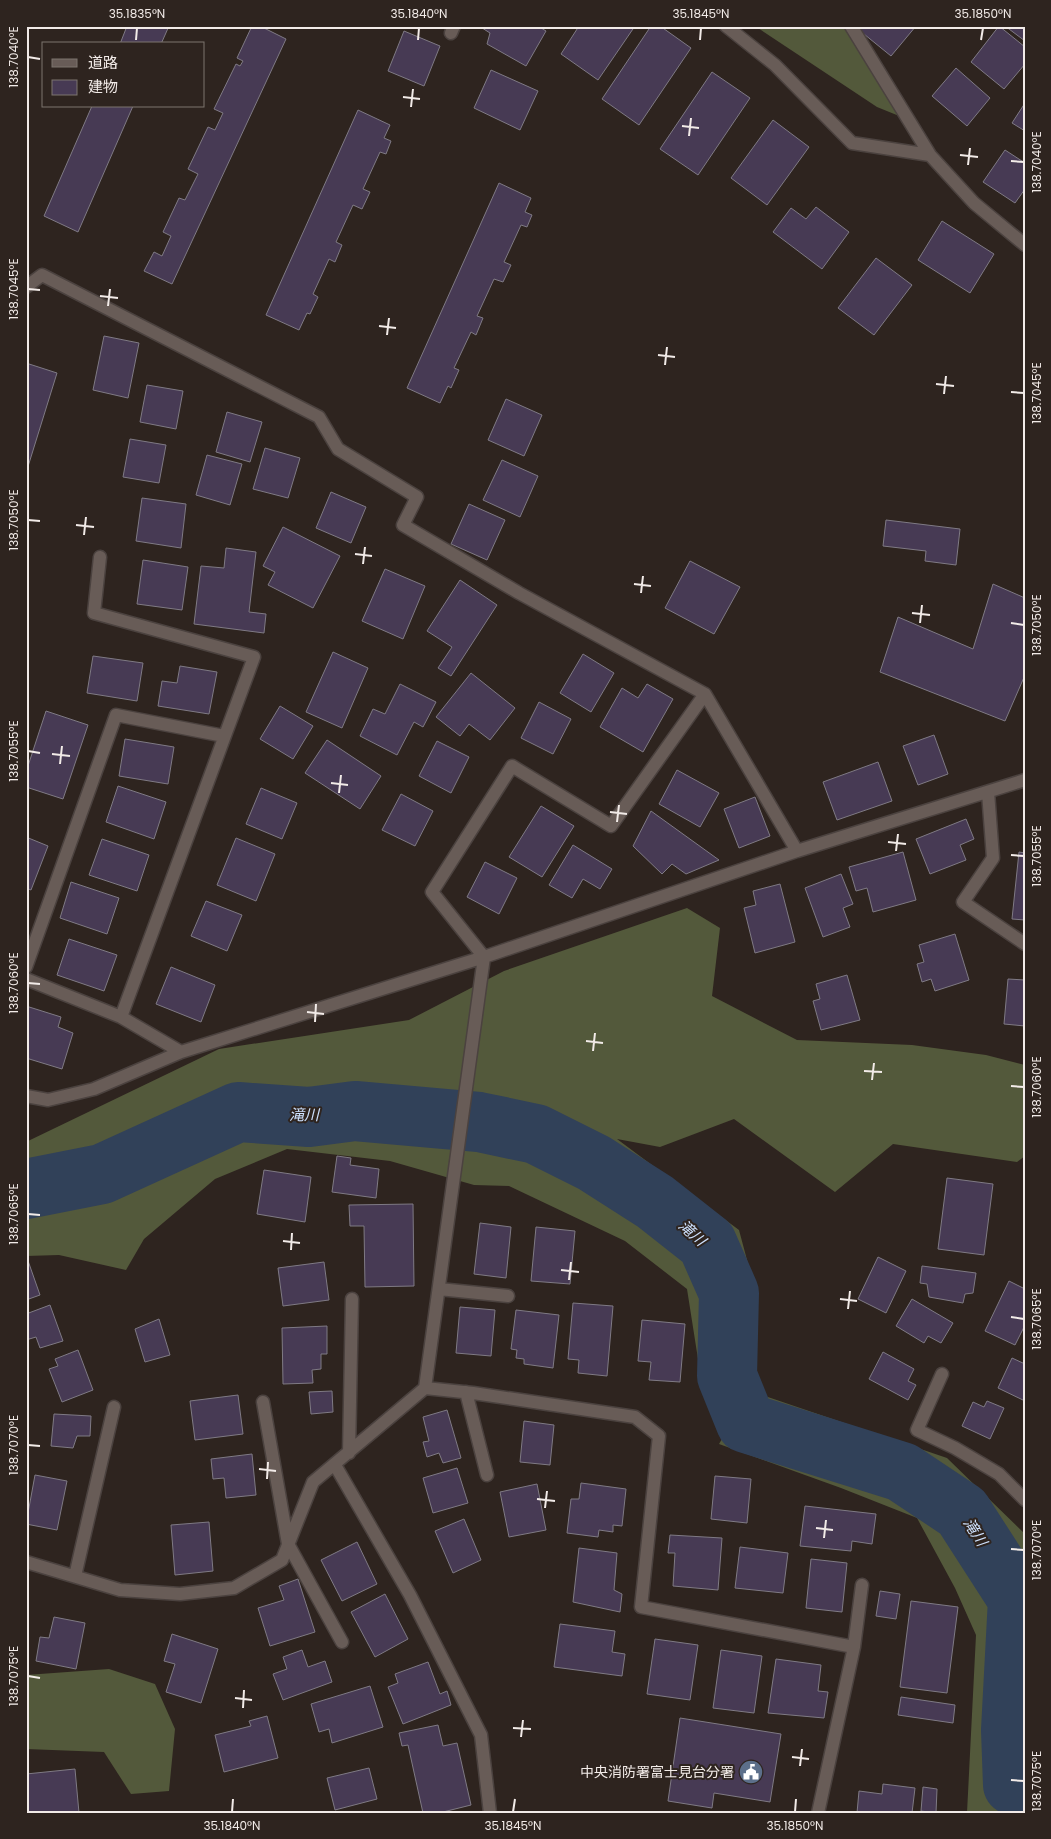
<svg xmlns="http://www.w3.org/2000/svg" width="1051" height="1839" font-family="Poppins,'Noto Sans JP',sans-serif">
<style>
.forest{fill:#53593b}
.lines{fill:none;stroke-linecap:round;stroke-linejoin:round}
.river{stroke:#314159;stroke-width:60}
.building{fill:#473a54;stroke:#7f7a84}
.minor-casing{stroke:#4b423f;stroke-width:15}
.minor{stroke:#685c57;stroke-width:12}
.ticks{fill:none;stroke:#f2ebe8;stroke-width:2}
.labels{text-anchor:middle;stroke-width:4;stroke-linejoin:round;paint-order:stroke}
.poi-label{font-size:14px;fill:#f2ebe8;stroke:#2e241f;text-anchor:end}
.water-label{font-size:15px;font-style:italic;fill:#cee2ff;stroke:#2e241f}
.neatline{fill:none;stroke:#f2ebe8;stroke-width:2}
.ticks-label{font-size:12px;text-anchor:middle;fill:#f2ebe8}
</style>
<rect width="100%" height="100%" fill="#2e241f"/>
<path class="forest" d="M 755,26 L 859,26 L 909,120 L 877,107 Z
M 687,908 L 720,928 L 712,996 L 797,1040 L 912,1045 L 986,1055 L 1025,1065 L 1025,1156 L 1017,1162 L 893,1144 L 835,1192 L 734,1119 L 660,1147 L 617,1139 L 739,1230 L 754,1286 L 743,1339 L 703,1391 L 687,1289 L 625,1241 L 509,1186 L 474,1185 L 390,1161 L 287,1149 L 215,1179 L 144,1239 L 126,1270 L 59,1255 L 26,1256 L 26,1142 L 219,1049 L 409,1020 L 504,971 Z
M 750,1391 L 947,1458 L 1025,1534 L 1025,1813 L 967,1813 L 976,1635 L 955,1588 L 917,1518 L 841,1488 L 719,1444 Z
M 109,1669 L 155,1684 L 175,1729 L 169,1791 L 131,1794 L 104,1752 L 26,1749 L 26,1675 Z"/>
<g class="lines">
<path class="river" d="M 26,1189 L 102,1174 L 238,1112 L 309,1117 L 355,1111 L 479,1122 L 536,1134 L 594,1163 L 655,1202 L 707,1243 L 729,1293 L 727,1376 L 746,1423 L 902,1472 L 962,1512 L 1018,1599 L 1011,1730 L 1013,1785 L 1025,1790"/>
</g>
<path class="building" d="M 127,26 L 169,26 L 161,44 L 120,44 Z
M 252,26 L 260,26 L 286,39 L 172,284 L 144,271 L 154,252 L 162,256 L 171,236 L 163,232 L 179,198 L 185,200 L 198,174 L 188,169 L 208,127 L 215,130 L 223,113 L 214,109 L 236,64 L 240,66 L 243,61 L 237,58 Z
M 479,26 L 538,26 L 546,31 L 526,66 L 487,44 L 490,33 Z
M 579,26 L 635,26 L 598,80 L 561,54 Z
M 651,26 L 660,26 L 691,48 L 639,125 L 602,99 Z
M 862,26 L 916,26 L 891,56 L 859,30 Z
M 999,26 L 1025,47 L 1025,64 L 1004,89 L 971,62 Z
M 1005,26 L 1025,26 L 1025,41 Z
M 404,31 L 440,46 L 424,86 L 388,71 Z
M 956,68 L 990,98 L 967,126 L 932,96 Z
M 491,70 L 538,91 L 520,130 L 474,108 Z
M 712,72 L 750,98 L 698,175 L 660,149 Z
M 1025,103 L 1025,131 L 1012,123 Z
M 92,106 L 133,106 L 78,232 L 44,216 Z
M 358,110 L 390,125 L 384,138 L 391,141 L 386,154 L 380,152 L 363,189 L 370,192 L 362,209 L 353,205 L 336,242 L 342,245 L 335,262 L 329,259 L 313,294 L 318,297 L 310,314 L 307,313 L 299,330 L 266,315 Z
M 773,120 L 809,147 L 767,205 L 731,178 Z
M 1005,150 L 1025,163 L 1025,189 L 1015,203 L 983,182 Z
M 499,183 L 531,198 L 525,212 L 532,215 L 527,227 L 521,225 L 504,262 L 511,265 L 503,282 L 494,279 L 477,316 L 483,318 L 476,335 L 471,332 L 454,368 L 459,370 L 451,388 L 448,386 L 440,403 L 407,388 Z
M 816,207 L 849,232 L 822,269 L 773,232 L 791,208 L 806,219 Z
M 942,221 L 994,254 L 970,293 L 918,260 Z
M 876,258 L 912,285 L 874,335 L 838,308 Z
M 104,336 L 139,343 L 128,398 L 93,390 Z
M 26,363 L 57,373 L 26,473 Z
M 147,385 L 183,391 L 176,429 L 140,422 Z
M 506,399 L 542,415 L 524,456 L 488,440 Z
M 227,412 L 262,422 L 250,462 L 216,452 Z
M 130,439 L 166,445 L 159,483 L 123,477 Z
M 265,448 L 300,458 L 288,498 L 253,489 Z
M 207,455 L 242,464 L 230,505 L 196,495 Z
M 502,460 L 538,476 L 520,517 L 483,500 Z
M 331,492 L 366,507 L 351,543 L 316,528 Z
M 142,498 L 186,504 L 181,548 L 136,541 Z
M 469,504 L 505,520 L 487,560 L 451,544 Z
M 886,520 L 960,529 L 956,565 L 925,561 L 926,551 L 883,546 Z
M 283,527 L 340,556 L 313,608 L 268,585 L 275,572 L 263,566 Z
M 226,548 L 256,552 L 249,612 L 266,614 L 264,633 L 194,624 L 201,566 L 224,568 Z
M 143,560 L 188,567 L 182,610 L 137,604 Z
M 690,561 L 740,587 L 714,634 L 665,608 Z
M 385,569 L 425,586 L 403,639 L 362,621 Z
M 460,580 L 497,605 L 451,676 L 438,668 L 452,647 L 427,631 Z
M 993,584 L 1025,598 L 1025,675 L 1005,721 L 880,672 L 898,617 L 973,649 Z
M 333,652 L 368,668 L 342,728 L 306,712 Z
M 583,654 L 614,673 L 591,712 L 560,693 Z
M 93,656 L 143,663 L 137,701 L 87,693 Z
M 180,666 L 217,672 L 209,714 L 158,706 L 162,681 L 177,683 Z
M 471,673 L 515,708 L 490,740 L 469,724 L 460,736 L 436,717 Z
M 400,684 L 436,702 L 423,727 L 414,722 L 397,755 L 360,736 L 373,709 L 385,714 Z
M 647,684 L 673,699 L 643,752 L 600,727 L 622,688 L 638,698 Z
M 539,702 L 571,719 L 553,754 L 521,738 Z
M 280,706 L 313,726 L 293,759 L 260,739 Z
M 46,711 L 88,725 L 63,799 L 26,787 L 26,772 Z
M 934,735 L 948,774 L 918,785 L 903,746 Z
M 125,739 L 174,747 L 168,784 L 119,776 Z
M 327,740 L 381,776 L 360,809 L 305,773 Z
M 437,741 L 469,757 L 451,793 L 419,776 Z
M 878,762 L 892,801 L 837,820 L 823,782 Z
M 677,770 L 719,793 L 700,827 L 659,804 Z
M 118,786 L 166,802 L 154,839 L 106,822 Z
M 261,788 L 297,803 L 282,839 L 246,824 Z
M 401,794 L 433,811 L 415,846 L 382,830 Z
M 755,797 L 770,836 L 739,848 L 724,809 Z
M 541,806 L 574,826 L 542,877 L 509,857 Z
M 651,811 L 719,860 L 686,874 L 672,864 L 662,874 L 633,846 Z
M 966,819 L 974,839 L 960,845 L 966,860 L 930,874 L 916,839 Z
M 26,837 L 48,846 L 31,890 L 26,888 Z
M 236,838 L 275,854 L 256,901 L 217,885 Z
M 102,839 L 149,855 L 137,891 L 89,875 Z
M 573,845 L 612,869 L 600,889 L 583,879 L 572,898 L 549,885 Z
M 903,852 L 916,900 L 873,912 L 867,888 L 856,891 L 849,867 Z
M 1019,852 L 1025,853 L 1025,920 L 1012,919 Z
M 485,862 L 517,878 L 499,914 L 467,897 Z
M 841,874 L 853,904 L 843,908 L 850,927 L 823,937 L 805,888 Z
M 71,882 L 119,898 L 107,934 L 60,918 Z
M 780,884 L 795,942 L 755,953 L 744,908 L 756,905 L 753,891 Z
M 206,901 L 242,915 L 227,951 L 191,936 Z
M 955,934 L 969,980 L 935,991 L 931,979 L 922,982 L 917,964 L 924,962 L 919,945 Z
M 69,939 L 117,955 L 104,991 L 57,975 Z
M 171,967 L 215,985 L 201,1022 L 156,1004 Z
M 847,975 L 860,1020 L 821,1030 L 813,1001 L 820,999 L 816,984 Z
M 1008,979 L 1025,980 L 1025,1026 L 1004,1024 Z
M 26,1006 L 61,1017 L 58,1027 L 73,1033 L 62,1069 L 26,1058 Z
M 337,1156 L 351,1158 L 350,1165 L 379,1169 L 376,1198 L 332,1192 Z
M 264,1170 L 311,1177 L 305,1222 L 257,1214 Z
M 947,1178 L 993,1184 L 984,1255 L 938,1249 Z
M 413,1204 L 414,1286 L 365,1287 L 364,1226 L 350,1226 L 349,1205 Z
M 480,1223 L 511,1227 L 506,1278 L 474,1274 Z
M 536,1227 L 575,1231 L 570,1284 L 531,1281 Z
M 26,1255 L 40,1295 L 26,1300 Z
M 878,1257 L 906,1271 L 886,1313 L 858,1299 Z
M 324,1262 L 329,1300 L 283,1306 L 278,1268 Z
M 922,1266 L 976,1273 L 973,1293 L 965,1294 L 963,1303 L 929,1297 L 927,1284 L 920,1283 Z
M 1009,1281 L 1025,1289 L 1025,1325 L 1015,1345 L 985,1331 Z
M 912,1299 L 953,1323 L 941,1343 L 928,1336 L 924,1343 L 896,1326 Z
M 573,1303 L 613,1306 L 607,1376 L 578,1373 L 579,1360 L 568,1359 Z
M 50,1305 L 63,1341 L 40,1348 L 36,1337 L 26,1340 L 26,1314 Z
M 460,1307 L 495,1310 L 491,1356 L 456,1353 Z
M 516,1310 L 559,1315 L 553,1368 L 524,1364 L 524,1359 L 516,1358 L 517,1350 L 511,1349 Z
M 159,1319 L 170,1355 L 145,1362 L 135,1329 Z
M 642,1320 L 685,1324 L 680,1382 L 649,1380 L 651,1362 L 638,1361 Z
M 327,1326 L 327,1354 L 321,1354 L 321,1369 L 312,1370 L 313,1383 L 283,1384 L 282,1328 Z
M 78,1350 L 93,1390 L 62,1402 L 49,1369 L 58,1366 L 55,1359 Z
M 883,1352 L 914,1369 L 908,1381 L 916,1385 L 908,1400 L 869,1379 Z
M 1012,1358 L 1025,1364 L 1025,1401 L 998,1388 Z
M 332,1391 L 333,1412 L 311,1414 L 309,1392 Z
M 238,1395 L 243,1434 L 195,1440 L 190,1401 Z
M 987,1401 L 1004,1408 L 990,1439 L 962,1426 L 973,1402 L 984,1407 Z
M 447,1410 L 461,1458 L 443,1463 L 439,1453 L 427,1457 L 423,1442 L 429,1441 L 423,1417 Z
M 54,1414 L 91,1416 L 90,1436 L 77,1436 L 73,1448 L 51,1446 Z
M 524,1421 L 554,1425 L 550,1465 L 520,1462 Z
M 252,1454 L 256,1495 L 226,1498 L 224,1478 L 213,1479 L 211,1459 Z
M 457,1468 L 468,1503 L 433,1513 L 423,1478 Z
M 35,1475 L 67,1481 L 57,1530 L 26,1524 Z
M 715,1476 L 751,1479 L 747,1523 L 711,1519 Z
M 581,1483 L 626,1489 L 622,1526 L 613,1525 L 613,1532 L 599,1530 L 598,1537 L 567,1533 L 571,1499 L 579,1499 Z
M 537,1484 L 546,1530 L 509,1537 L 500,1492 Z
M 805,1506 L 876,1514 L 872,1544 L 852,1541 L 851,1551 L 800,1546 Z
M 464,1519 L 481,1560 L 453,1573 L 435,1531 Z
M 209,1522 L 213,1571 L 175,1575 L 171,1525 Z
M 670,1535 L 722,1538 L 718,1590 L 673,1586 L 675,1553 L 668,1553 Z
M 357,1542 L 377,1584 L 342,1601 L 321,1560 Z
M 740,1547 L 788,1553 L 783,1593 L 735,1588 Z
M 579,1548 L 617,1553 L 614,1590 L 622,1594 L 620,1612 L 573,1602 Z
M 811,1559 L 847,1563 L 842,1612 L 806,1608 Z
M 298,1579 L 315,1632 L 270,1646 L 258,1608 L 284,1600 L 279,1586 Z
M 880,1591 L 900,1594 L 896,1619 L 876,1616 Z
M 385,1594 L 408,1639 L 375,1657 L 351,1612 Z
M 911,1601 L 958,1607 L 947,1693 L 900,1687 Z
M 54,1617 L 85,1623 L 76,1669 L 36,1661 L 40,1637 L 49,1638 Z
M 560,1624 L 615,1631 L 612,1652 L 625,1654 L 622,1676 L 554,1667 Z
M 172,1634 L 218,1649 L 201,1703 L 166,1692 L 175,1664 L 164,1661 Z
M 655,1639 L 698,1645 L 690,1700 L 647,1694 Z
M 302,1650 L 308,1667 L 325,1661 L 332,1682 L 283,1700 L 273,1674 L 287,1669 L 283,1657 Z
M 721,1650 L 762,1656 L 754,1713 L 713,1708 Z
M 776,1659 L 821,1665 L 818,1691 L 828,1692 L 824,1718 L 768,1713 Z
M 428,1662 L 440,1694 L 447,1691 L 451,1705 L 403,1724 L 388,1687 L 398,1683 L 395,1674 Z
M 370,1686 L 383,1727 L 332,1743 L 329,1729 L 319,1732 L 311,1704 Z
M 901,1697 L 955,1705 L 953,1723 L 898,1715 Z
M 267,1716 L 278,1758 L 224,1772 L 215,1735 L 251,1726 L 249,1721 Z
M 680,1718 L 781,1734 L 770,1802 L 714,1793 L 712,1808 L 668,1801 Z
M 438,1725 L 443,1746 L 457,1743 L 471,1805 L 439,1813 L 423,1813 L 408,1745 L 402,1746 L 399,1733 Z
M 369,1768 L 377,1799 L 335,1810 L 327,1778 Z
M 75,1769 L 79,1813 L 26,1813 L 26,1774 Z
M 883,1784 L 915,1788 L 912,1813 L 857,1813 L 859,1791 L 882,1794 Z
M 923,1787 L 937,1789 L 936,1813 L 921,1811 Z"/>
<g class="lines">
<g class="minor-casing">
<path id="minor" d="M 726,26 L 775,65 L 852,143 L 930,155
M 851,26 L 930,155 L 974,203 L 1025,245
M 451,33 L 454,26
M 26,287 L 42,275 L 319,417 L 338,449 L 417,497 L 403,525 L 519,593 L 705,694 L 797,851
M 100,557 L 94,613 L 254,657 L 121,1017 L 181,1052
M 988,792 L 993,858 L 963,902 L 1025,944
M 26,967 L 116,715 L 224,736
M 26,979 L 121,1017
M 26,1096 L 48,1100 L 94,1089 L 181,1052 L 484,957 L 797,851 L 1025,780
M 439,1289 L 508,1296
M 942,1374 L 917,1430 L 955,1448 L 999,1474 L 1025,1500
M 425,1388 L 484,957 L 432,892 L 512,766 L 611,826 L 705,694
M 466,1392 L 487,1475
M 263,1402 L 288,1544 L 342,1642
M 349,1453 L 352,1299
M 335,1465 L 410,1595 L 481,1735 L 490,1813
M 26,1562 L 120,1590 L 180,1594 L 234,1588 L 282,1560 L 313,1482 L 425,1388 L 473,1393 L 635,1417 L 659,1436 L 641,1607 L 854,1647
M 75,1576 L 114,1407
M 818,1813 L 854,1647 L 862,1585"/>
</g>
<use href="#minor" class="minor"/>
</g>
<path class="ticks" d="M 136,40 L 137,28M 418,40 L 419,28M 700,40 L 701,28M 981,40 L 983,28M 28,57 L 40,59M 403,97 L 420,99M 411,107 L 413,89M 682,126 L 699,128M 689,136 L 691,118M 960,155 L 978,157M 1011,161 L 1024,162M 968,165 L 970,148M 28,289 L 40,290M 100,296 L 118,298M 108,306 L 110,289M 379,326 L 396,328M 387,335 L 389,318M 658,355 L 675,357M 665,365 L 667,347M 936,384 L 954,386M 1011,392 L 1024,393M 944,394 L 946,376M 28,520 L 40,521M 76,525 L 94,527M 84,535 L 86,517M 355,554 L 372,556M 363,564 L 365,547M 634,584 L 651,586M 641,593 L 643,576M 912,613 L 930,615M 920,623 L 922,605M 1011,623 L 1024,625M 28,751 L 40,753M 52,754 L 70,756M 60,764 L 62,746M 331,783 L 348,785M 339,793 L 341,775M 610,812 L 627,814M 617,822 L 619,805M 888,842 L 906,844M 896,851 L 898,834M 1011,855 L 1024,856M 28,983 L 40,984M 307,1012 L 324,1014M 315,1022 L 316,1004M 586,1041 L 603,1043M 593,1051 L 595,1033M 864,1071 L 882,1072M 872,1080 L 874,1063M 1011,1086 L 1024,1087M 28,1214 L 40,1215M 283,1241 L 300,1243M 291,1250 L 292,1233M 561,1270 L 579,1272M 569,1280 L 571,1262M 840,1299 L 857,1301M 848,1309 L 850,1291M 1011,1317 L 1024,1319M 28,1445 L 40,1446M 259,1469 L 276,1471M 267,1479 L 268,1462M 537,1499 L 555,1501M 545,1508 L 547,1491M 816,1528 L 833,1530M 824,1538 L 826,1520M 1011,1549 L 1024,1550M 28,1676 L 40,1678M 235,1698 L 252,1700M 243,1708 L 244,1690M 513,1728 L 531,1729M 521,1737 L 523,1720M 792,1757 L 809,1759M 800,1766 L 802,1749M 1011,1780 L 1024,1781M 232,1812 L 233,1799M 513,1812 L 515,1799M 795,1812 L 796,1799"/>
<defs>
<g id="civic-disc" transform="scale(1.25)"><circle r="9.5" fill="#5c6f8a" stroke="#2e241f"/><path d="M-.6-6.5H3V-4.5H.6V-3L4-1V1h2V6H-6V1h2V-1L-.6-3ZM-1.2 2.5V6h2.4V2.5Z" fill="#fff"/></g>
</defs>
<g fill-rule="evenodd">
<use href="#civic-disc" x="751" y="1772"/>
</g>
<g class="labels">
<g class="poi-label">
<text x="734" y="1777">中央消防署富士見台分署</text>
</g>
<g class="water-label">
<text x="304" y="1120">滝川</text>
<text transform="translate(692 1233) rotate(42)" y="5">滝川</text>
<text transform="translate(975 1532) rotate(57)" y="5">滝川</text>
</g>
</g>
<rect width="1051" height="1839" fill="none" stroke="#2e241f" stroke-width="55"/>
<rect x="42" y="42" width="162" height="65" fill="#2e241f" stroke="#7c746f"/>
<rect x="52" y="59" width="25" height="8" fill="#685c57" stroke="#7c746f"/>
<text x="88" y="68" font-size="15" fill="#f2ebe8">道路</text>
<rect x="52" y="80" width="25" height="15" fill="#473a54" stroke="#7c746f"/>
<text x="88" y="92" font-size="15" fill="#f2ebe8">建物</text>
<rect x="28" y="28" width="996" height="1784" class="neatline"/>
<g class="ticks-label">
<text x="137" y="18">35.1835°N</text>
<text x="419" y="18">35.1840°N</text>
<text x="701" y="18">35.1845°N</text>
<text x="983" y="18">35.1850°N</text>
<text transform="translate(14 57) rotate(-90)" y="4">138.7040°E</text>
<text transform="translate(1037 162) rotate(-90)" y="4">138.7040°E</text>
<text transform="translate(14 289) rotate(-90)" y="4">138.7045°E</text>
<text transform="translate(1037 393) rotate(-90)" y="4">138.7045°E</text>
<text transform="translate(14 520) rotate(-90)" y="4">138.7050°E</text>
<text transform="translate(1037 625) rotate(-90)" y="4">138.7050°E</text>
<text transform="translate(14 751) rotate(-90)" y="4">138.7055°E</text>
<text transform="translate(1037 856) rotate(-90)" y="4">138.7055°E</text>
<text transform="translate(14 983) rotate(-90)" y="4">138.7060°E</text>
<text transform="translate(1037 1087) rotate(-90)" y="4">138.7060°E</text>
<text transform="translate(14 1214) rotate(-90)" y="4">138.7065°E</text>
<text transform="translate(1037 1319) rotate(-90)" y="4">138.7065°E</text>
<text transform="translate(14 1445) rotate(-90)" y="4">138.7070°E</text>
<text transform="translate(1037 1550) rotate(-90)" y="4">138.7070°E</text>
<text transform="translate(14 1676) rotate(-90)" y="4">138.7075°E</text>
<text transform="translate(1037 1781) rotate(-90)" y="4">138.7075°E</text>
<text x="232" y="1830">35.1840°N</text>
<text x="513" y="1830">35.1845°N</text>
<text x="795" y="1830">35.1850°N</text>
</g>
</svg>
